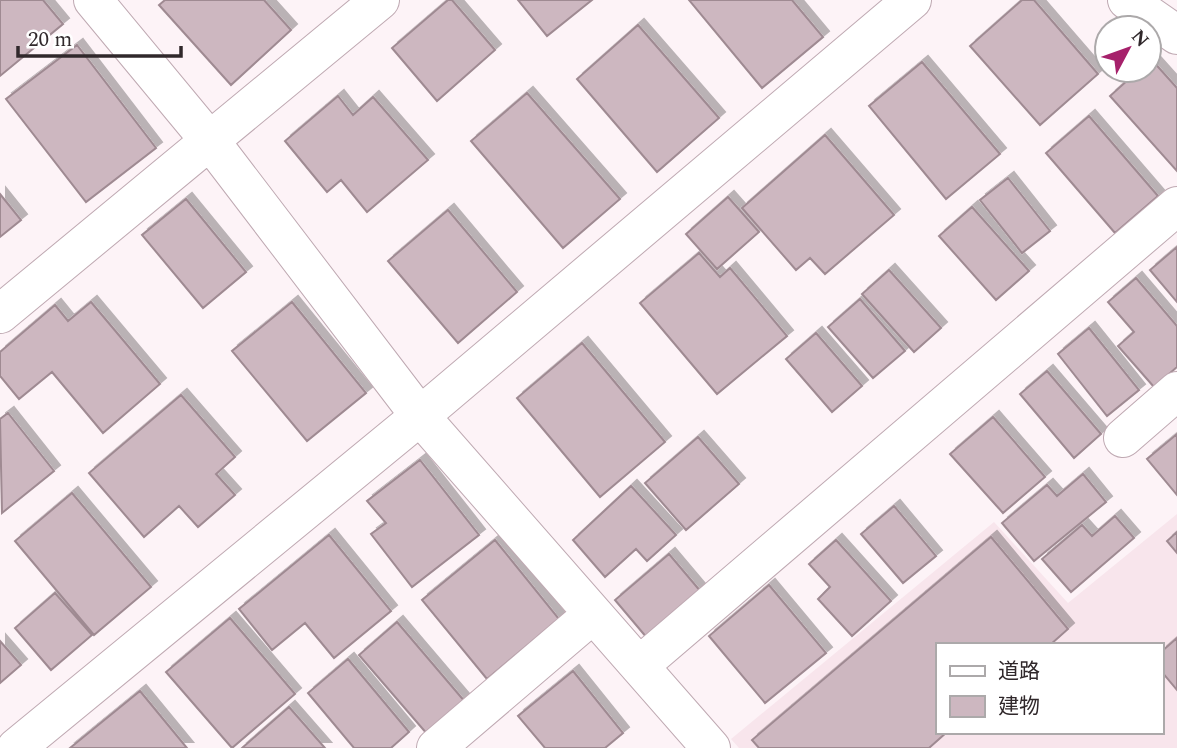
<svg xmlns="http://www.w3.org/2000/svg" width="1177" height="748" font-family="Spectral,'Noto Sans JP',serif">
<style>
.built{fill:#f8e5ec;fill-rule:evenodd}
.building{fill:#cdb7c0;stroke:#9f8a92;stroke-width:2;filter:url(#shadow)}
.lines{fill:none;stroke-linecap:round;stroke-linejoin:round}
.minor-casing{stroke:#bfa9b2;stroke-width:40}
.minor{stroke:#fff;stroke-width:38}
</style>
<defs>
<filter id="shadow"><feDropShadow dx="6" dy="-6" stdDeviation="0" flood-color="#0004"/></filter>
</defs>
<rect width="100%" height="100%" fill="#fdf3f7"/>
<path class="built" d="M 1177,514 L 1177,748 L 739,748 L 731,739 L 994,522 L 1068,603 ZM 937,645 L 1161,645 L 1161,732 L 937,732 Z"/>
<path class="building" d="M 0,0 L 43,0 L 63,24 L 0,76 Z
M 165,0 L 264,0 L 291,30 L 231,85 L 159,5 Z
M 448,0 L 452,0 L 495,50 L 437,101 L 392,48 Z
M 518,0 L 592,0 L 547,36 Z
M 689,0 L 792,0 L 823,37 L 762,88 Z
M 1022,0 L 1034,0 L 1098,74 L 1040,125 L 970,46 Z
M 638,25 L 719,118 L 657,172 L 577,79 Z
M 77,45 L 156,148 L 86,202 L 6,99 Z
M 1151,59 L 1177,88 L 1177,171 L 1110,96 L 1139,70 L 1149,70 Z
M 922,62 L 1000,154 L 946,199 L 869,106 Z
M 527,93 L 620,199 L 563,248 L 471,141 Z
M 338,96 L 353,115 L 373,97 L 428,160 L 367,212 L 341,180 L 327,192 L 285,141 Z
M 1089,116 L 1158,196 L 1115,233 L 1046,153 Z
M 825,135 L 894,215 L 825,274 L 810,258 L 796,270 L 742,208 Z
M 1008,178 L 1050,231 L 1022,253 L 980,200 Z
M 0,194 L 21,220 L 0,237 Z
M 728,197 L 759,232 L 717,269 L 686,234 Z
M 186,199 L 246,272 L 203,308 L 142,235 Z
M 972,207 L 1029,271 L 996,300 L 939,236 Z
M 448,210 L 517,292 L 458,343 L 388,261 Z
M 1177,247 L 1177,302 L 1150,270 Z
M 699,253 L 720,277 L 730,268 L 787,336 L 717,394 L 640,303 Z
M 889,270 L 941,328 L 914,352 L 862,294 Z
M 1136,278 L 1177,326 L 1177,367 L 1154,387 L 1118,346 L 1134,332 L 1108,302 Z
M 860,299 L 905,351 L 873,378 L 828,327 Z
M 91,302 L 160,384 L 103,433 L 52,372 L 19,399 L 0,376 L 0,352 L 55,305 L 68,321 Z
M 292,302 L 366,393 L 307,441 L 232,351 Z
M 1089,328 L 1139,390 L 1107,416 L 1058,354 Z
M 816,333 L 862,386 L 832,412 L 786,359 Z
M 582,343 L 665,442 L 600,497 L 517,398 Z
M 1047,371 L 1101,434 L 1074,458 L 1020,394 Z
M 181,395 L 235,457 L 216,474 L 235,495 L 198,527 L 179,506 L 144,537 L 89,473 Z
M 8,413 L 54,471 L 2,513 L 0,419 Z
M 993,417 L 1045,477 L 1003,513 L 950,454 Z
M 1177,434 L 1177,495 L 1147,459 Z
M 698,437 L 739,484 L 686,530 L 645,483 Z
M 420,460 L 479,535 L 412,587 L 371,534 L 386,523 L 367,501 Z
M 1083,474 L 1106,502 L 1034,561 L 1002,523 L 1047,485 L 1057,496 Z
M 631,486 L 676,535 L 647,561 L 636,549 L 605,577 L 573,540 Z
M 72,493 L 151,587 L 94,635 L 15,541 Z
M 894,506 L 936,556 L 903,583 L 861,534 Z
M 1115,516 L 1134,538 L 1071,592 L 1042,559 L 1082,525 L 1092,536 Z
M 1177,532 L 1177,553 L 1167,541 Z
M 329,535 L 391,611 L 334,658 L 305,623 L 272,650 L 239,609 Z
M 991,537 L 1068,629 L 1050,645 L 937,645 L 937,732 L 947,732 L 929,748 L 759,748 L 752,740 Z
M 495,540 L 559,619 L 487,679 L 422,600 Z
M 836,540 L 891,601 L 852,636 L 818,599 L 830,587 L 809,564 Z
M 669,554 L 707,599 L 653,645 L 615,600 Z
M 769,585 L 826,653 L 765,703 L 709,636 Z
M 55,593 L 92,635 L 51,670 L 15,628 Z
M 230,618 L 295,694 L 232,748 L 166,672 Z
M 397,622 L 466,703 L 428,735 L 359,655 Z
M 1177,638 L 1177,690 L 1161,671 L 1161,652 Z
M 0,641 L 21,665 L 0,683 Z
M 348,659 L 409,732 L 391,748 L 354,748 L 308,693 Z
M 573,671 L 623,733 L 605,748 L 545,748 L 518,716 Z
M 140,691 L 187,748 L 70,748 Z
M 289,707 L 325,748 L 242,748 Z"/>
<g class="lines">
<g class="minor-casing">
<path id="minor" d="M 93,0 L 214,146 L 420,416 L 711,748
M 1127,0 L 1177,35
M 0,314 L 380,0
M 1123,438 L 1177,391
M 639,666 L 1177,206
M 16,748 L 420,416 L 912,0
M 436,748 L 593,614"/>
</g>
<use href="#minor" class="minor"/>
</g>
<rect x="936" y="643" width="228" height="91" fill="#ffffff" stroke="#aca9aa" stroke-width="2"/>
<rect x="950" y="666" width="35" height="10" fill="#ffffff" stroke="#aca9aa" stroke-width="2"/>
<text x="998" y="678" font-size="21" fill="#30282b">道路</text>
<rect x="950" y="696" width="35" height="21" fill="#cdb7c0" stroke="#aca9aa" stroke-width="2"/>
<text x="998" y="713" font-size="21" fill="#30282b">建物</text>
<g transform="translate(1128 49) rotate(49)"><circle r="33" fill="#ffffff" stroke="#aca9aa" stroke-width="2"/>
<path d="M0-5L12 26L0 18L-12 26Z" fill="#a6216b"/>
<text y="-10" font-size="19" font-weight="bold" text-anchor="middle" fill="#30282b">N</text>
</g>
<path d="M18 46v10h163v-10" fill="none" stroke="#30282b" stroke-width="3.5"/>
<text x="28" y="46" font-size="21" fill="#30282b" stroke="#ffffff" stroke-width="5" paint-order="stroke">20 m</text>
</svg>
